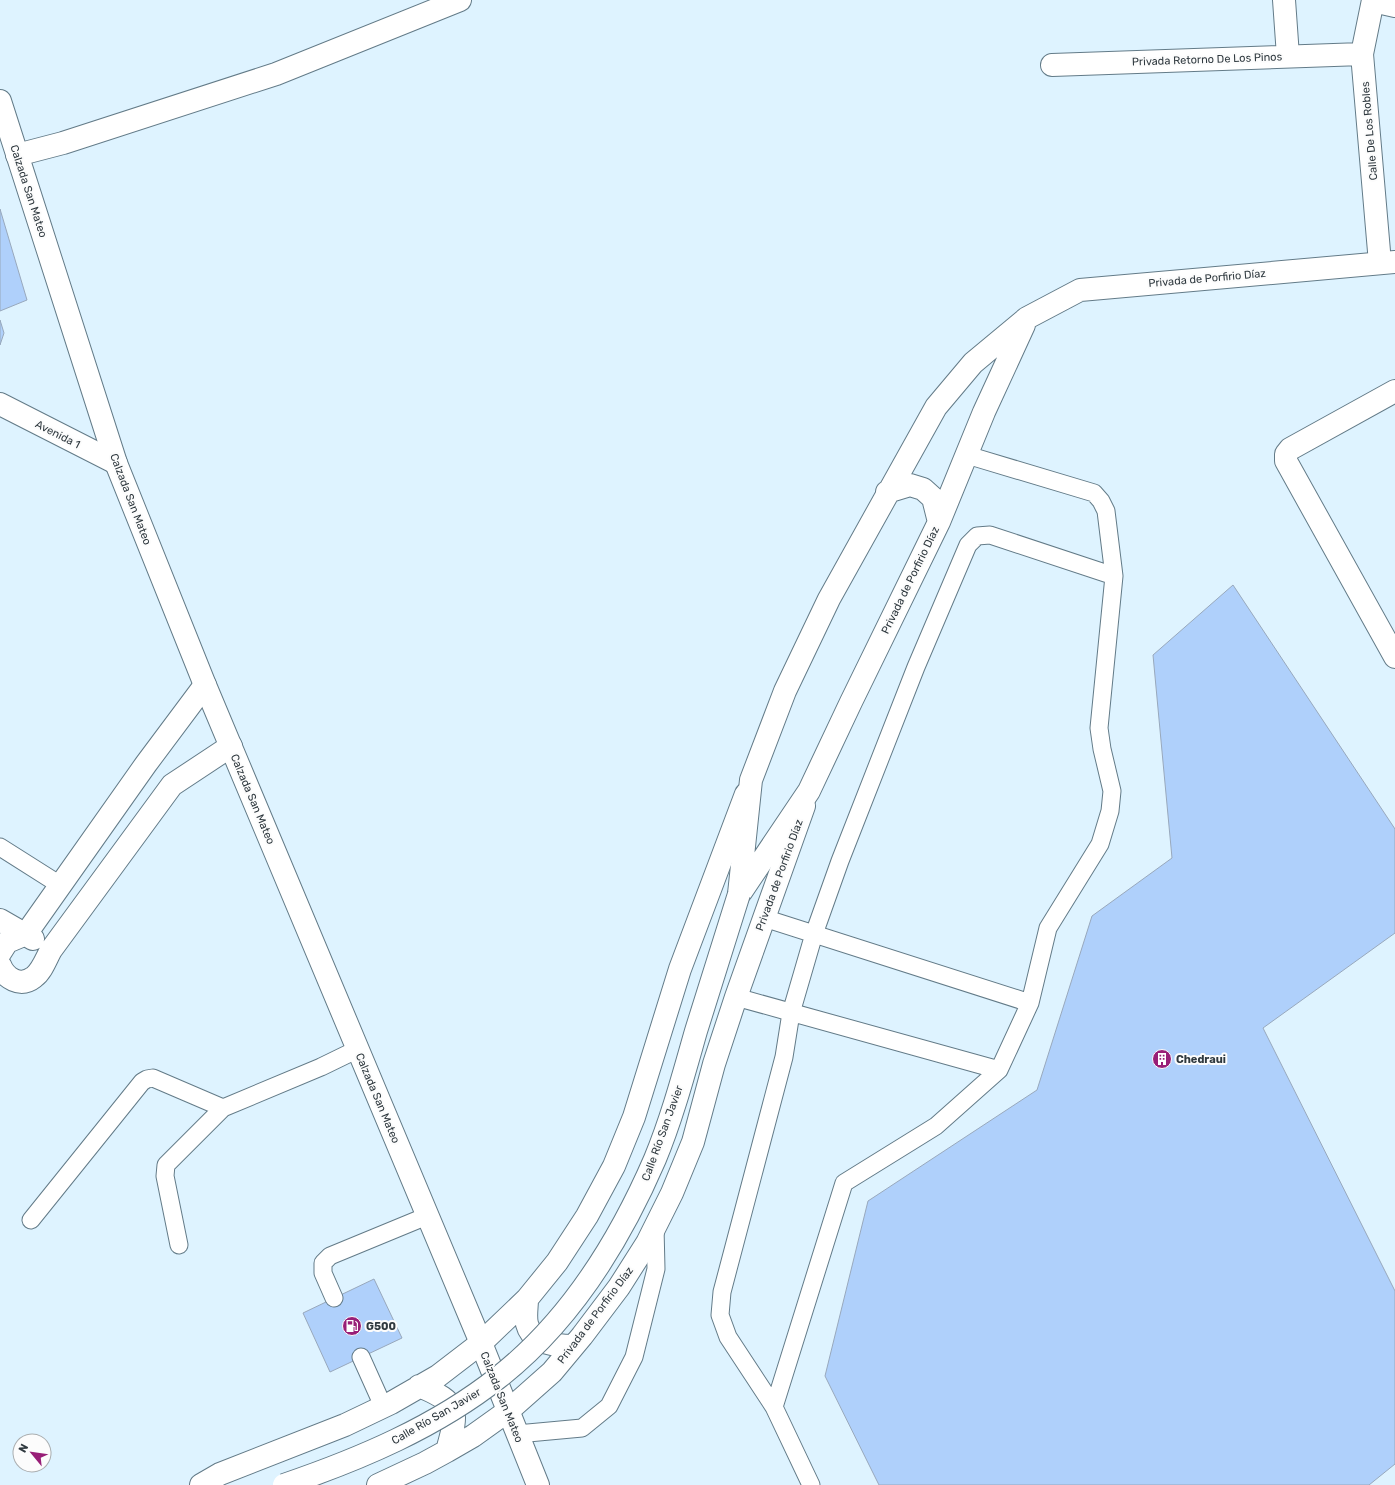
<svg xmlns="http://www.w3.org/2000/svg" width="1395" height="1485" font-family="Rubik,sans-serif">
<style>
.building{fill:#afd0fb;stroke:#98a8bc}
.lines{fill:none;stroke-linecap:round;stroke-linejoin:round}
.service-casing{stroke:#637b88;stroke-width:19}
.minor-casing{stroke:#637b88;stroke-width:24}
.tertiary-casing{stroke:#637b88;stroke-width:24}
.secondary-casing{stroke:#637b88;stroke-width:24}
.service{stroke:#fff;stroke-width:17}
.minor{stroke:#fff;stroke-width:22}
.tertiary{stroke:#fff;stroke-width:22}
.secondary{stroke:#fff;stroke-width:22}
.tertiary-bridge-casing{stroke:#637b88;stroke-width:24;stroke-linecap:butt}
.tertiary-bridge{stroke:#fff;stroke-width:22}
.labels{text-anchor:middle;stroke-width:4;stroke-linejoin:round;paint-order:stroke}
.street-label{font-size:11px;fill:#2f393f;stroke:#fcfcfc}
.poi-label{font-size:11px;font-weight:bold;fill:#2f393f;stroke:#fcfcfc;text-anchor:start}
</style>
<rect width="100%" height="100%" fill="#def3ff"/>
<path class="building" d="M 0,209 L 27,300 L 0,311 Z
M 0,320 L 4,333 L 0,345 Z
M 1233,585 L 1395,829 L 1395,933 L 1263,1028 L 1395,1291 L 1395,1464 L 1369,1485 L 879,1485 L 825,1376 L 868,1201 L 1037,1090 L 1092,916 L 1172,858 L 1153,655 Z
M 374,1279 L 402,1338 L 330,1372 L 303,1313 Z"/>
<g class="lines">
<g class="service-casing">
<path id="service" d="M 0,847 L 60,885
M 764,918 L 1030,1003
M 736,997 L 999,1070
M 31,1220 L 142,1082 L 147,1079 L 153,1078 L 223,1108 L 321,1067 L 358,1049
M 179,1245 L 165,1176 L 166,1165 L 223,1108
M 334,1298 L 323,1273 L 323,1263 L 330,1256 L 427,1216
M 361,1357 L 383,1406
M 774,1407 L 728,1337 L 720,1315 L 722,1292 L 784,1057 L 791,1013 L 814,934 L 840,861 L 916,667 L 968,545 L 977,536 L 990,535 L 1114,576
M 517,1434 L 582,1428 L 609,1406 L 634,1357 L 656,1269 L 655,1227
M 811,1485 L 774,1407 L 844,1183 L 936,1126 L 999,1070 L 1030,1003 L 1048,928 L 1100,844 L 1110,811 L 1112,791 L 1102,749 L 1099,728 L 1114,576 L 1106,511 L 1101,501 L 1094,493 L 967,455"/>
</g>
<g class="minor-casing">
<path id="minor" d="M 1284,0 L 1288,56
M 1373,0 L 1362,54 L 1380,263
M 1373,1 L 1395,6
M 1052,65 L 1362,54
M 17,155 L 63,143 L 276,74 L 460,0
M 1395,391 L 1290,449 L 1286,454 L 1286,461 L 1395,657
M 0,920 L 33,939
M 0,953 L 7,942 L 26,934 L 146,764 L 205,685
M 0,965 C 5,978 20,988 34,977 C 42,971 46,959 51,950 L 172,785 L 231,746
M 527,1299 C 527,1307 525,1316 527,1324 C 532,1344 557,1346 573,1346
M 419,1386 C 461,1403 458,1411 447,1451
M 201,1485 L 220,1474 L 345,1425 L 391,1403 L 438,1376 L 481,1343 L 527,1299 L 557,1262 L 587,1216 L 614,1166 L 634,1117 L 680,969 L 746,794
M 378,1485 L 425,1463 L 447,1451 L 473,1436 L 508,1411 L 552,1372 L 582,1336 L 619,1287 L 647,1243 L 672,1193 L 693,1142 L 714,1064 L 736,997 L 804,806"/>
</g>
<g class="tertiary-casing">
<path id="tertiary" d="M 0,404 L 116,463
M 887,492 L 910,485 L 923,489 L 933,498 L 939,522
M 741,892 L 809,791 L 851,702 L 939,522 L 984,412 L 1024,325
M 739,894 L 751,780 L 785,691 L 829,599 L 936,407 L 973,363 L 1027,318 L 1080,290 L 1395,262"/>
</g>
<g class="secondary-casing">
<path id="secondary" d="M 0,101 L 116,463 L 205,685 L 481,1343 L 538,1485"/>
</g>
<use href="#service" class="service"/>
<use href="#minor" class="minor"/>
<use href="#tertiary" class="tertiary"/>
<use href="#secondary" class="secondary"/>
<g class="tertiary-bridge-casing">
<path id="tertiary-bridge" d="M 284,1485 C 360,1459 436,1427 499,1377 C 569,1322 620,1240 655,1159 C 672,1118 684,1073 696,1031 C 710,985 725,940 739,894"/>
</g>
<use href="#tertiary-bridge" class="tertiary-bridge"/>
</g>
<defs>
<g id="building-disc" transform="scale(1)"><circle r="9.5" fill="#981e77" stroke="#fcfcfc"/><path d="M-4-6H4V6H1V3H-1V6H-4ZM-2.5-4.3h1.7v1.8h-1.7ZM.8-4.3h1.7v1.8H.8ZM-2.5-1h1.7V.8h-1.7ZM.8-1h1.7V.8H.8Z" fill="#fff"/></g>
<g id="fuel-disc" transform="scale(1)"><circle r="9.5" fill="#981e77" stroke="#fcfcfc"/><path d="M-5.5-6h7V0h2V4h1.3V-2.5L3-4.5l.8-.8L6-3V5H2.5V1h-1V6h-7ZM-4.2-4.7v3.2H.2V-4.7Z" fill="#fff"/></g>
</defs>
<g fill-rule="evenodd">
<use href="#building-disc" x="1162" y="1059"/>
<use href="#fuel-disc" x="352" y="1326"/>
</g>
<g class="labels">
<g class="street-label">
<text transform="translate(1207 59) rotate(-2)" y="4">Privada Retorno De Los Pinos</text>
<text transform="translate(1369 131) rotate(-95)" y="4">Calle De Los Robles</text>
<text transform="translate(29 191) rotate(72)" y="4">Calzada San Mateo</text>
<text transform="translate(1207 278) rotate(-5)" y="4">Privada de Porfirio Díaz</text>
<text transform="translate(58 434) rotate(27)" y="4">Avenida 1</text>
<text transform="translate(131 499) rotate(69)" y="4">Calzada San Mateo</text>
<text transform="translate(910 580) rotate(-64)" y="4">Privada de Porfirio Díaz</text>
<text transform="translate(253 799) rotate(67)" y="4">Calzada San Mateo</text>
<text transform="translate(779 875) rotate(-70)" y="4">Privada de Porfirio Díaz</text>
<text transform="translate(378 1098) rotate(67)" y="4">Calzada San Mateo</text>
<text transform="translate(662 1133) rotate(-70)" y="4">Calle Río San Javier</text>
<text transform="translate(595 1315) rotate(-53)" y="4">Privada de Porfirio Díaz</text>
<text transform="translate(502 1397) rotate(68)" y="4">Calzada San Mateo</text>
<text transform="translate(436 1416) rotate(-30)" y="4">Calle Río San Javier</text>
</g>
<g class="poi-label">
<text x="1176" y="1063">Chedraui</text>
<text x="366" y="1330">G500</text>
</g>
</g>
<g transform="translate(32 1453) rotate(299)"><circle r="19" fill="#fcfcfc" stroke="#aaaeb0"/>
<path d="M0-3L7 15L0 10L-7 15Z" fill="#981e77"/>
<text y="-6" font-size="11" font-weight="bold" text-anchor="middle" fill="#2f393f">N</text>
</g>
</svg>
